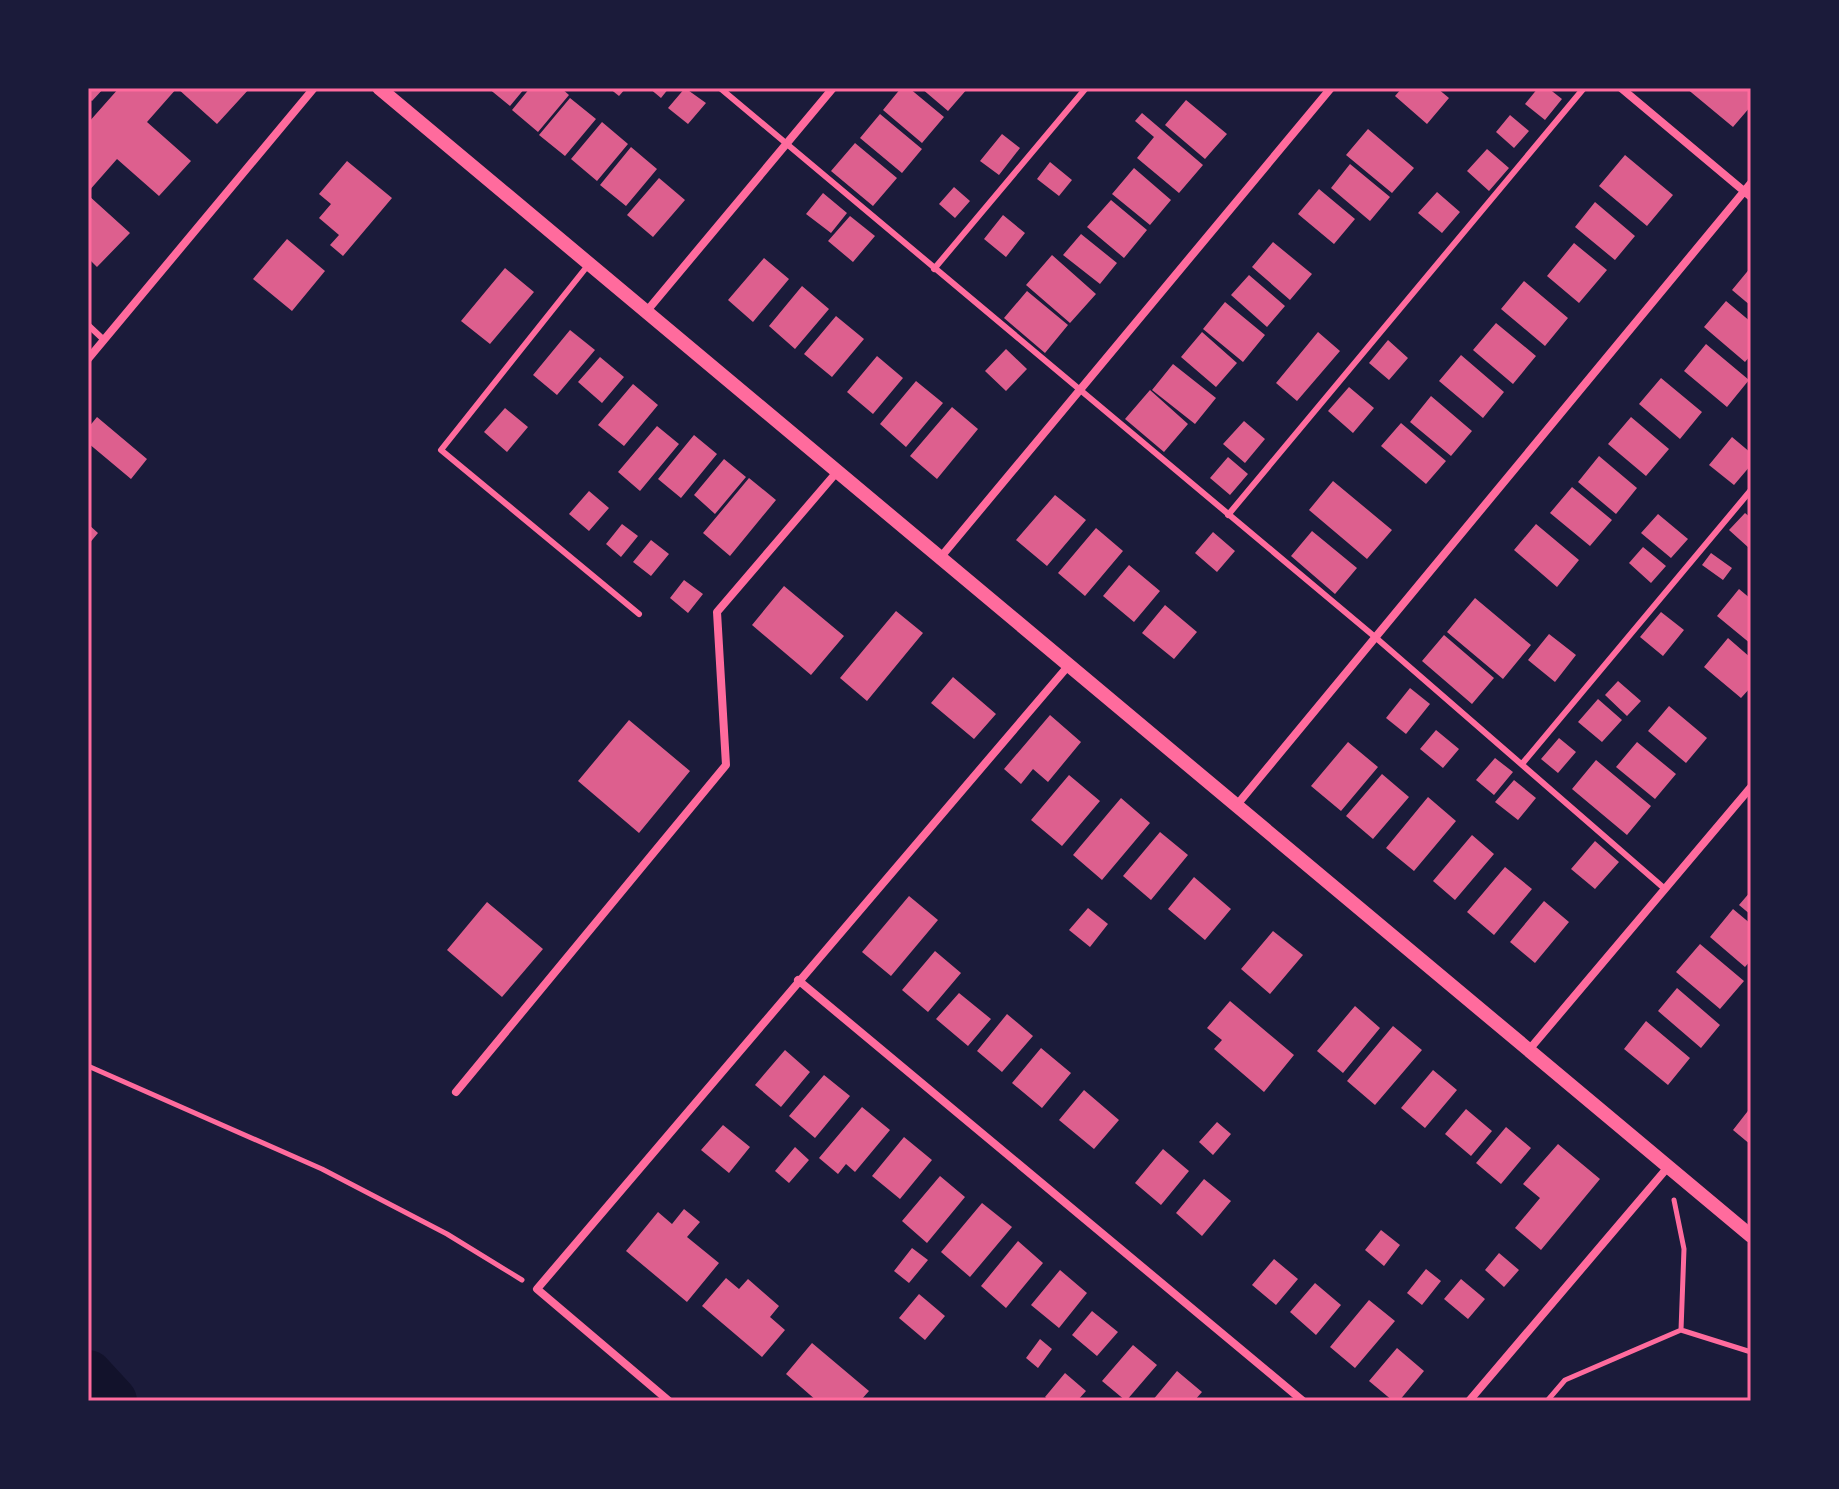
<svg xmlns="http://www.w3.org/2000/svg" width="1839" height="1489" font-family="Poppins,sans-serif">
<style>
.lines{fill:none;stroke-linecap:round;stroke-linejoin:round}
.river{stroke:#12122b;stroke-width:50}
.building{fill:#dd5f8e}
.path{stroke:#ff6b9d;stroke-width:5}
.service{stroke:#ff6b9d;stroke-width:6}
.minor{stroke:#ff6b9d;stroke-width:8}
.tertiary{stroke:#ff6b9d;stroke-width:14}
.neatline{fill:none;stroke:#ff6b9d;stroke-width:3}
</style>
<rect width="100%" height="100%" fill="#1b1b3a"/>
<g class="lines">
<path class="river" d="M 88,1375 L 112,1401"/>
</g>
<path class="building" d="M 88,88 L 104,88 L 92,101 L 88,98 Z
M 119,88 L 250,88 L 217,124 L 177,88 L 147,122 L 191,161 L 159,196 L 117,159 L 88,192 L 88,123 Z
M 488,88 L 525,88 L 510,106 Z
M 530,88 L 561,88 L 569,95 L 538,132 L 512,110 Z
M 609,88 L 626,88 L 619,96 Z
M 649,88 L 669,88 L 661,98 Z
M 685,88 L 706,103 L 688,124 L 668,108 Z
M 901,88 L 909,88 L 944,117 L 922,143 L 883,110 Z
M 921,88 L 968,88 L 948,111 Z
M 1402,88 L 1437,88 L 1449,98 L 1427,124 L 1395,96 Z
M 1538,88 L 1548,88 L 1562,99 L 1545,120 L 1525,104 Z
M 1686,88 L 1746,88 L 1751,93 L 1751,106 L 1733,127 Z
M 570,98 L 596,119 L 565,156 L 539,135 Z
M 1186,100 L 1227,134 L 1205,159 L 1165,125 Z
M 1142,113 L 1203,165 L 1179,193 L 1137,158 L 1154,137 L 1135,121 Z
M 880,114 L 922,149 L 902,173 L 860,138 Z
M 1510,115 L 1529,131 L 1514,148 L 1496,132 Z
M 602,122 L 628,144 L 597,181 L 571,159 Z
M 1368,129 L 1414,168 L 1392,193 L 1346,155 Z
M 1002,134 L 1020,148 L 999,175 L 980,161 Z
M 855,143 L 897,178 L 873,206 L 831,171 Z
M 631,147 L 657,169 L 626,206 L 600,185 Z
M 1487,149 L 1509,168 L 1489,191 L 1467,171 Z
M 1625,155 L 1673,195 L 1647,226 L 1599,186 Z
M 347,161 L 392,198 L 343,256 L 330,245 L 339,235 L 319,218 L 331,204 L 319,194 Z
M 1050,162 L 1072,180 L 1059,196 L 1037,179 Z
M 1350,164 L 1390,197 L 1370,221 L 1331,188 Z
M 1134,168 L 1171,200 L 1150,225 L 1112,194 Z
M 659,178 L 685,200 L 653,237 L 627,215 Z
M 954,187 L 970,201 L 955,218 L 939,204 Z
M 1319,189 L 1355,219 L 1334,244 L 1298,214 Z
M 1437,192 L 1460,212 L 1442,233 L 1418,213 Z
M 823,193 L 847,213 L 831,233 L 806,214 Z
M 88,195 L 130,233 L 97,267 L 88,258 Z
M 1111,200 L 1147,230 L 1124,258 L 1087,227 Z
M 1595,202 L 1635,236 L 1615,260 L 1575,227 Z
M 1003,215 L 1025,233 L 1006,257 L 984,239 Z
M 850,216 L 875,236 L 853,262 L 828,241 Z
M 1081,234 L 1117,263 L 1100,284 L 1063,255 Z
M 287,239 L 325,271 L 292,311 L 253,279 Z
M 1273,242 L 1312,274 L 1290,300 L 1252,267 Z
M 1574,243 L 1607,270 L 1579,303 L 1547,276 Z
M 1052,255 L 1096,294 L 1070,323 L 1026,285 Z
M 764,258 L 789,279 L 753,322 L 728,300 Z
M 1751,267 L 1751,306 L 1732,290 Z
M 505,268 L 534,292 L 490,344 L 461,321 Z
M 1249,275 L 1285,306 L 1267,327 L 1231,295 Z
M 1524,281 L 1568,318 L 1545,346 L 1501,309 Z
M 802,286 L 829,309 L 795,349 L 769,326 Z
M 1027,291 L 1068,325 L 1045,353 L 1004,318 Z
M 1726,301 L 1751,322 L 1751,355 L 1745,362 L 1704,327 Z
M 1225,302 L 1265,335 L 1243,362 L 1203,329 Z
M 836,316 L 864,339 L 832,377 L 804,354 Z
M 1496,323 L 1536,356 L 1513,384 L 1473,350 Z
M 570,330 L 595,350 L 557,395 L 533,375 Z
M 1202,332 L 1237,363 L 1216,387 L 1181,357 Z
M 1318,332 L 1340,351 L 1297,401 L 1276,383 Z
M 1388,340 L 1408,358 L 1389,380 L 1369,363 Z
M 1706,344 L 1749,380 L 1727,407 L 1684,371 Z
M 1006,349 L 1027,369 L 1006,391 L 985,371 Z
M 1461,355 L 1504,392 L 1483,418 L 1439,381 Z
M 877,356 L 903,378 L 873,414 L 847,392 Z
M 600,357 L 624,377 L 602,403 L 578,382 Z
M 1173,364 L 1216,398 L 1195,424 L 1152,390 Z
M 1661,378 L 1702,412 L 1680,439 L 1639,404 Z
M 916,381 L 943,403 L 906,447 L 880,424 Z
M 633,384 L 658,405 L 624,446 L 598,425 Z
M 1349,387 L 1374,408 L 1353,433 L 1328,411 Z
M 1150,390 L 1188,424 L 1164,452 L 1125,419 Z
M 1431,396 L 1472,431 L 1451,456 L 1410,422 Z
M 952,407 L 978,429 L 937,479 L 910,456 Z
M 505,408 L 528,427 L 507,452 L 484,432 Z
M 97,417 L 147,459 L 131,479 L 88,443 L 88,428 Z
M 1631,417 L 1669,449 L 1646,476 L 1608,444 Z
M 1244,421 L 1265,439 L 1245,463 L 1223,444 Z
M 1401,423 L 1446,461 L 1426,484 L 1381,446 Z
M 657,426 L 679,444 L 640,491 L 618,472 Z
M 694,435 L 717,454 L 681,498 L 658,479 Z
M 1732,437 L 1751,453 L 1751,465 L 1734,485 L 1709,465 Z
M 1599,456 L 1637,488 L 1616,514 L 1578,482 Z
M 1228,457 L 1248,474 L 1230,495 L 1210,478 Z
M 724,459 L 746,477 L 715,514 L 694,495 Z
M 749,478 L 776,500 L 730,556 L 703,533 Z
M 1333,481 L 1392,530 L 1367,559 L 1309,510 Z
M 1572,487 L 1612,520 L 1590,546 L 1550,513 Z
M 589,491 L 609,508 L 589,531 L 569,514 Z
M 1055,495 L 1086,520 L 1047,566 L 1016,540 Z
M 1745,513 L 1751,518 L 1751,545 L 1749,548 L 1729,530 Z
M 1658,514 L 1688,539 L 1671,558 L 1641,533 Z
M 88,524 L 98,533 L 88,545 Z
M 622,524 L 638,536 L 621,557 L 606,544 Z
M 1536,524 L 1579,560 L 1557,587 L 1514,550 Z
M 1096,528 L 1123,551 L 1085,596 L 1058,573 Z
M 1312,531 L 1357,568 L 1335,594 L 1291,556 Z
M 1213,532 L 1235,551 L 1217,572 L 1195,553 Z
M 651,540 L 669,554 L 651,576 L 633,562 Z
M 1643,547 L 1666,566 L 1651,583 L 1629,563 Z
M 1711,553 L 1732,568 L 1723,580 L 1702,565 Z
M 1129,565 L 1160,591 L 1134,622 L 1103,596 Z
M 684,580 L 703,594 L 688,613 L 670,598 Z
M 784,586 L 844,636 L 811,675 L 752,625 Z
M 1739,589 L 1751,599 L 1751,644 L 1717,616 Z
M 1475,598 L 1531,645 L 1503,679 L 1447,632 Z
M 1165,605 L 1197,632 L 1174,659 L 1142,633 Z
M 896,611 L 923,633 L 867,701 L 840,678 Z
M 1661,612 L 1684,630 L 1663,656 L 1640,637 Z
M 1549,634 L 1576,655 L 1555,682 L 1528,660 Z
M 1444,635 L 1494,678 L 1472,704 L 1422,661 Z
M 1728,638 L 1751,658 L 1751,687 L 1741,698 L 1704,667 Z
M 953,677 L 996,714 L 974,739 L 931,703 Z
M 1618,681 L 1641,701 L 1627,716 L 1605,695 Z
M 1410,688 L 1430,704 L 1406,734 L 1386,718 Z
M 1598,699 L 1622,720 L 1602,742 L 1578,722 Z
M 1669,706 L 1707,738 L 1686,763 L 1648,731 Z
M 1050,715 L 1081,742 L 1048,782 L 1033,769 L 1021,784 L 1004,769 Z
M 629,720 L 690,771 L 639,833 L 578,781 Z
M 1436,730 L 1459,749 L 1443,768 L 1420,749 Z
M 1559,738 L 1576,752 L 1558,773 L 1541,759 Z
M 1348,742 L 1378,767 L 1341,811 L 1311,786 Z
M 1637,742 L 1676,774 L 1655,799 L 1616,767 Z
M 1495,758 L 1513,772 L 1494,795 L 1476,780 Z
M 1596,760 L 1651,806 L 1627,835 L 1572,789 Z
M 1382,774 L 1409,797 L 1373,839 L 1346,816 Z
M 1069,775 L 1100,801 L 1062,846 L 1031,820 Z
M 1514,780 L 1536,798 L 1518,820 L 1495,802 Z
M 1428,797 L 1456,821 L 1414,871 L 1386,848 Z
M 1121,798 L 1150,823 L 1102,880 L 1073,855 Z
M 1160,832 L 1188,855 L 1151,900 L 1123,876 Z
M 1472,835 L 1494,854 L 1455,900 L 1433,881 Z
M 1595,841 L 1619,862 L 1595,889 L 1571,869 Z
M 1505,867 L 1532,889 L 1494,935 L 1467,912 Z
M 1194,877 L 1231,909 L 1205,940 L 1168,909 Z
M 1751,891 L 1751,915 L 1739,905 Z
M 909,896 L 938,920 L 891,976 L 862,952 Z
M 1544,901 L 1569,922 L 1535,963 L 1510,942 Z
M 487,902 L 543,949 L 502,997 L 447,950 Z
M 1088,908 L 1108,924 L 1090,947 L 1069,930 Z
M 1733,909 L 1751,924 L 1751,960 L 1745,967 L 1710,937 Z
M 1273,931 L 1303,955 L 1270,994 L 1241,969 Z
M 1700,944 L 1744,981 L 1720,1009 L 1676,972 Z
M 935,951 L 961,973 L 928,1012 L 902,990 Z
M 1677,988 L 1720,1025 L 1701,1048 L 1658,1011 Z
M 959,993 L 991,1019 L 968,1046 L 936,1019 Z
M 1230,1001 L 1294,1055 L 1264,1092 L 1214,1049 L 1222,1040 L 1207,1028 Z
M 1355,1006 L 1380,1028 L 1343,1073 L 1317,1051 Z
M 1007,1014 L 1033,1036 L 1002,1072 L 977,1051 Z
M 1646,1021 L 1690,1058 L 1668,1085 L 1624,1049 Z
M 1393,1026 L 1422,1050 L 1375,1105 L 1347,1081 Z
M 1041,1048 L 1071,1073 L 1042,1108 L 1012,1083 Z
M 785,1050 L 810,1072 L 781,1107 L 755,1085 Z
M 1433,1070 L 1457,1090 L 1425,1128 L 1401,1108 Z
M 824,1075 L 850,1096 L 815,1138 L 789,1116 Z
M 1084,1090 L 1119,1120 L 1094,1149 L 1059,1120 Z
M 862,1107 L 890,1130 L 855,1172 L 846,1164 L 838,1174 L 819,1158 Z
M 1751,1107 L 1751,1145 L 1733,1130 Z
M 1466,1109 L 1492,1131 L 1471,1156 L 1445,1134 Z
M 1217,1122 L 1231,1134 L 1213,1155 L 1199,1142 Z
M 723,1125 L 750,1147 L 729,1173 L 701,1150 Z
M 1506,1127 L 1531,1148 L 1501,1184 L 1476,1163 Z
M 904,1137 L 932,1160 L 900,1199 L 872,1176 Z
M 1558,1144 L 1600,1179 L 1541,1250 L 1515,1228 L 1540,1198 L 1523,1184 Z
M 795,1147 L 809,1160 L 789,1183 L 775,1171 Z
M 1163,1149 L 1189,1171 L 1161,1205 L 1135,1183 Z
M 940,1176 L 965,1197 L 927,1243 L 902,1221 Z
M 1204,1179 L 1231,1201 L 1202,1236 L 1176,1213 Z
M 982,1203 L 1012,1227 L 970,1277 L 941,1252 Z
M 684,1209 L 700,1222 L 687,1237 L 719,1263 L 687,1302 L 626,1251 L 658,1212 L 672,1224 Z
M 1381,1230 L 1400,1245 L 1384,1266 L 1365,1250 Z
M 1018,1241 L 1043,1263 L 1006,1308 L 981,1286 Z
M 912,1248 L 928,1260 L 909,1283 L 894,1271 Z
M 1499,1253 L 1519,1270 L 1504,1287 L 1485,1270 Z
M 1274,1259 L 1298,1279 L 1276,1305 L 1252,1285 Z
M 1426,1269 L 1441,1281 L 1422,1305 L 1407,1293 Z
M 1060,1270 L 1087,1293 L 1059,1328 L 1031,1305 Z
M 726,1278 L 739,1289 L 748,1279 L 779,1306 L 770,1317 L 785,1330 L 762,1357 L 702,1306 Z
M 1461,1279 L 1485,1299 L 1468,1319 L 1444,1299 Z
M 1315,1283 L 1341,1305 L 1316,1335 L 1290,1312 Z
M 919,1294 L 945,1316 L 925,1340 L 899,1318 Z
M 1369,1300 L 1395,1321 L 1355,1368 L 1330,1347 Z
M 1092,1311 L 1118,1332 L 1097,1356 L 1072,1335 Z
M 1040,1339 L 1052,1349 L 1038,1368 L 1026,1358 Z
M 812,1343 L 869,1391 L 860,1401 L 817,1401 L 786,1374 Z
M 1133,1345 L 1157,1365 L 1126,1401 L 1102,1381 Z
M 1397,1348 L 1424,1371 L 1399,1401 L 1393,1401 L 1369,1381 Z
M 1177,1371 L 1202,1392 L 1194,1401 L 1152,1401 Z
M 1065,1373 L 1086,1391 L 1077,1401 L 1050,1401 L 1045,1397 Z"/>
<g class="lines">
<path class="path" d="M 88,1066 L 322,1169 L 447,1234 L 522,1280
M 1674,1200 L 1684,1249 L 1681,1330
M 1547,1401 L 1565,1380 L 1681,1330 L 1751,1352"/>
<path class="service" d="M 720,88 L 1375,637 L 1665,889
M 589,264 L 441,450 L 639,614
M 934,269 L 1086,88
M 88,325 L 104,340
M 1228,515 L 1584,88
M 1522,764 L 1751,490"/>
<path class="minor" d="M 1621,88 L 1751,197
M 646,312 L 833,88
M 88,359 L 314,88
M 940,558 L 1331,88
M 1236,806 L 1751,183
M 798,980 L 1303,1401
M 1528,1051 L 1751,787
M 456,1092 L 726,765 L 717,612 L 836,473
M 669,1401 L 537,1289 L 1069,665
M 1469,1401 L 1668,1167"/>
<path class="tertiary" d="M 379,88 L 1751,1236"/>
</g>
<rect width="1839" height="1489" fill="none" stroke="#1b1b3a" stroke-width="180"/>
<rect x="90" y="90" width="1659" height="1309" class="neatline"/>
</svg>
